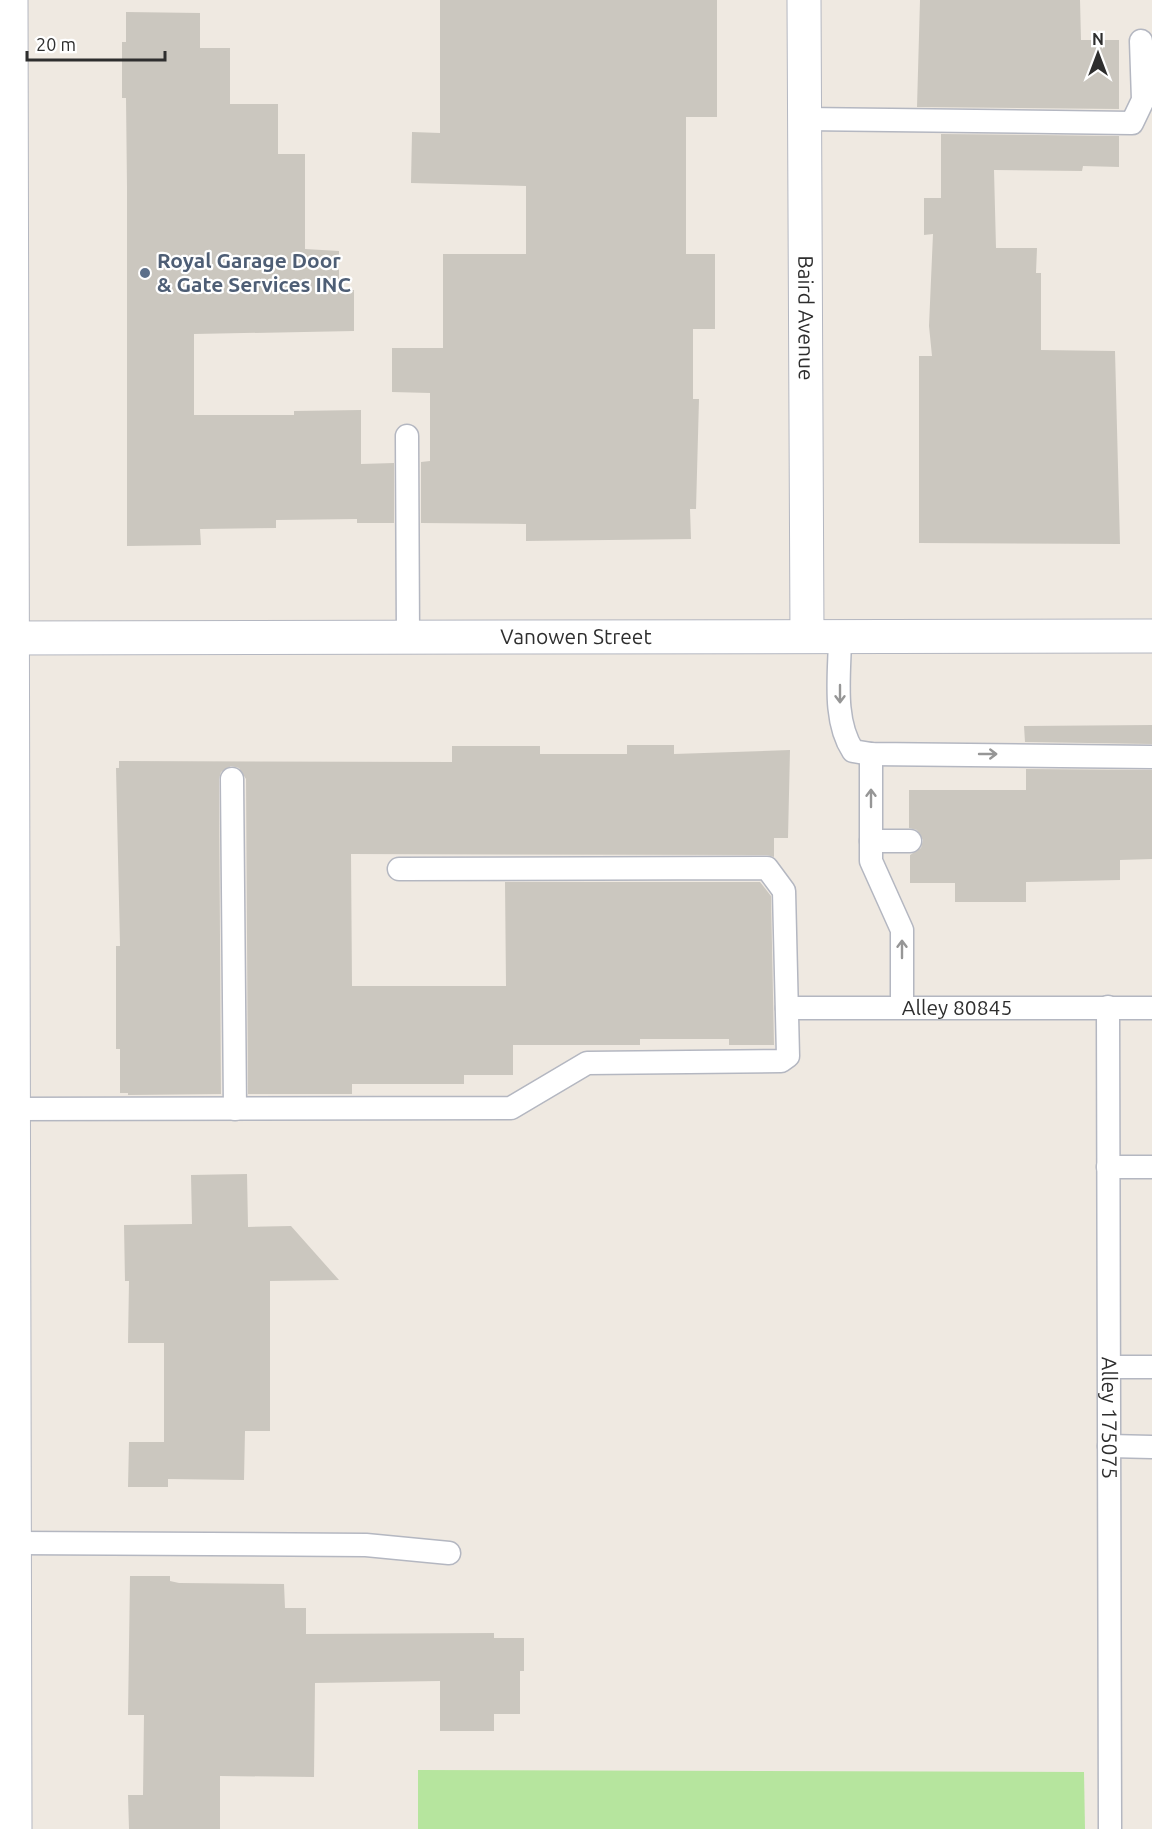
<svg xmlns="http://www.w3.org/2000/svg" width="1152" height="1829" font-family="Ubuntu,sans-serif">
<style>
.green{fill:#b6e59e}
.building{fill:#cbc7bf}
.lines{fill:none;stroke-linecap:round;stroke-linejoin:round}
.service-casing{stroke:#b4b7c1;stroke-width:25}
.minor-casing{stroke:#b4b7c1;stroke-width:35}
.secondary-casing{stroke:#b4b7c1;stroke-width:35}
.service{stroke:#fff;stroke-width:22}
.minor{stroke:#fff;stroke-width:33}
.secondary{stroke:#fff;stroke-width:33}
.oneway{stroke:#969696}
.service-dot{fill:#5c6f8a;stroke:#fff;stroke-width:2}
.labels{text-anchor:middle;stroke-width:4.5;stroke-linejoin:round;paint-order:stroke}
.service-label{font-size:21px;font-weight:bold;fill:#4e5e75;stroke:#fff;text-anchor:start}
.street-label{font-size:21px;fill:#2e2e2e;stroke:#fff}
</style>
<rect width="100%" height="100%" fill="#efe9e1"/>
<path class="green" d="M 418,1770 L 1084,1772 L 1085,1829 L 418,1829 Z"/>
<path class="building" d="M 440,0 L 717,0 L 717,117 L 686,117 L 686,254 L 715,254 L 715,329 L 693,329 L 693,399 L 699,399 L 696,509 L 690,509 L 691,539 L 526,541 L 526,524 L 421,523 L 421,462 L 430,461 L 430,393 L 392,392 L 392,348 L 443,348 L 443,254 L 526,254 L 526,186 L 411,183 L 412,132 L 440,133 Z
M 920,0 L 1080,0 L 1081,40 L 1119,40 L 1119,109 L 917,107 Z
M 126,12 L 200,13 L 200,48 L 230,48 L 230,104 L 278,104 L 278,154 L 305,154 L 305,249 L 339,251 L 339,290 L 354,290 L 354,331 L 194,334 L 194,415 L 294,415 L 294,411 L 361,410 L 361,464 L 394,463 L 394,523 L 357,523 L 357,519 L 276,520 L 276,528 L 200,529 L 201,545 L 127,546 L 127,187 L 126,98 L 122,98 L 122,42 L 126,42 Z
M 941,134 L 1119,136 L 1119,167 L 1083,166 L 1082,171 L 994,170 L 996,248 L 1037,248 L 1036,273 L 1041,273 L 1041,350 L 1115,351 L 1120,544 L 919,543 L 919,356 L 932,356 L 929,326 L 933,234 L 924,235 L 924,198 L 941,198 Z
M 1152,725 L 1152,744 L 1025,742 L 1024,726 Z
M 627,745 L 674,745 L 674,754 L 790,750 L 788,838 L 774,838 L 774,857 L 767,855 L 351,854 L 352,986 L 506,986 L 505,882 L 760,882 L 771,896 L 774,1045 L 729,1045 L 729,1039 L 640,1039 L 640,1045 L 513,1045 L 513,1075 L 464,1075 L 464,1084 L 352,1084 L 352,1094 L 248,1094 L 246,779 L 239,768 L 231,766 L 221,772 L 219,779 L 221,1094 L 128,1095 L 128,1093 L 120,1093 L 120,1049 L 116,1049 L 116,946 L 120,946 L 116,768 L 119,768 L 119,761 L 452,762 L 452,746 L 540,746 L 540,754 L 627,754 Z
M 1026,769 L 1152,770 L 1152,859 L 1120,860 L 1120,880 L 1026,882 L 1026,902 L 955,902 L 955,883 L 910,883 L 910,855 L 921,848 L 923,840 L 917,830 L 909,828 L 909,790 L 1026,790 Z
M 247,1174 L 248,1227 L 291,1226 L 339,1280 L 270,1281 L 270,1431 L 245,1431 L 244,1480 L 168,1479 L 168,1487 L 128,1487 L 129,1442 L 164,1442 L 164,1343 L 128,1343 L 129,1281 L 125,1281 L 124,1225 L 192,1224 L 191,1175 Z
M 130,1576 L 170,1576 L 170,1581 L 179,1583 L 284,1584 L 285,1608 L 306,1608 L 306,1634 L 494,1633 L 494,1638 L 524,1638 L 524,1671 L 520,1671 L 520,1714 L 494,1714 L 494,1731 L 440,1731 L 440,1681 L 315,1683 L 314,1777 L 220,1776 L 220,1829 L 129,1829 L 128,1795 L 143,1795 L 144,1715 L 128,1715 Z"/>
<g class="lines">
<g class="service-casing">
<g id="service">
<path d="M 805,119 L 1132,123 L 1143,100 L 1141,41"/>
<path d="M 407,436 L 408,637"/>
<path d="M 840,635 C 840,672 832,719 853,751 L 871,754 L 1152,757"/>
<path d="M 871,754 L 871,861 L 902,930 L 902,1007"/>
<path d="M 232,779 L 235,1109"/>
<path d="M 871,841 L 910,841"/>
<path id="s1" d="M 1108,1007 L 1110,1829"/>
<path id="s2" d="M 787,1008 L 1152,1008"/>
<path d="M 11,1109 L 511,1108 L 587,1063 L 781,1061 L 788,1056 L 784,891 L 767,868 L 399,869"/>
<path d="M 1108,1167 L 1152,1167"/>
<path d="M 1110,1367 L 1152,1367"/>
<path d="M 1109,1446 L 1152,1447"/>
<path d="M 15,1543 L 366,1545 L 449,1553"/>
</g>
</g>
<g class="minor-casing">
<g id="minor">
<path d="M 11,0 L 15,1829"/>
<path id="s3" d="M 804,0 L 807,635"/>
</g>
</g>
<g class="secondary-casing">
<g id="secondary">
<path id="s4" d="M 0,638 L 1152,636"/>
</g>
</g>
<use href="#service" class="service"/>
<use href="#minor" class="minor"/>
<use href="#secondary" class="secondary"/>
</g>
<defs><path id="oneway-shaft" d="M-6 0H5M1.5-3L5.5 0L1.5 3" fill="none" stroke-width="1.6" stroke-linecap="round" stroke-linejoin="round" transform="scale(1.5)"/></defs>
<g class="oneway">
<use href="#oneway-shaft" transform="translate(840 694) rotate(90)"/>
<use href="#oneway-shaft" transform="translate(988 754)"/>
<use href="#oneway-shaft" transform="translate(871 798) rotate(-90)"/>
<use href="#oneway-shaft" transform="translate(902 949) rotate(-90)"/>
</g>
<circle class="service-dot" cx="145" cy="273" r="6"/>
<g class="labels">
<g class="service-label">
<text x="157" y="268">Royal Garage Door<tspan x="157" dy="24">&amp; Gate Services INC</tspan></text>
</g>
<g class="street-label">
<text dy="7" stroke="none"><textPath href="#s3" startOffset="318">Baird Avenue</textPath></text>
<text dy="7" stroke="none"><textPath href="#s4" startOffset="576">Vanowen Street</textPath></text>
<text dy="7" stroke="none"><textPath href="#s2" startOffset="170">Alley 80845</textPath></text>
<text dy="7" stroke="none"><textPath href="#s1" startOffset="411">Alley 175075</textPath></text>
</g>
</g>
<g transform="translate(1098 54)" stroke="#ffffff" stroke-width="4.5" paint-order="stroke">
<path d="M0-4.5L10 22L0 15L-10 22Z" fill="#2e2e2e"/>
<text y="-9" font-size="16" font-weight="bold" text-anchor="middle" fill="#2e2e2e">N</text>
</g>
<path d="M27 51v9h138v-9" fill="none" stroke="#2e2e2e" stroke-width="3"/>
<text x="36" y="51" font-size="18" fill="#2e2e2e" stroke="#ffffff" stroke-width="4.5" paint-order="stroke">20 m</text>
</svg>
